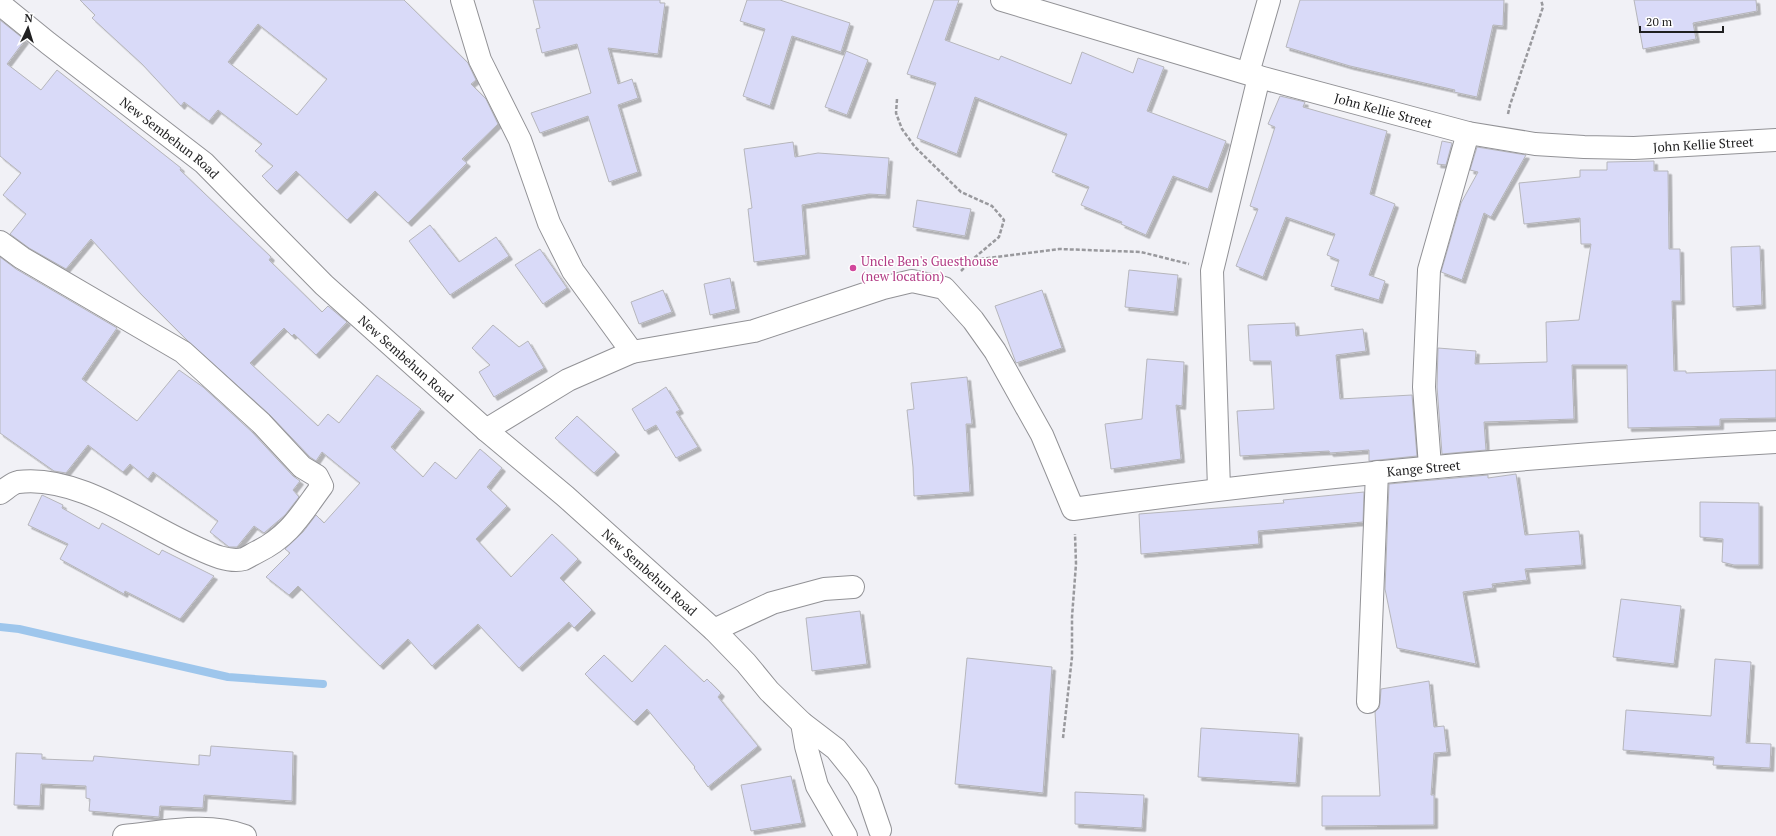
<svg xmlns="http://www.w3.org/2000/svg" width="1776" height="836" font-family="'PT Serif',serif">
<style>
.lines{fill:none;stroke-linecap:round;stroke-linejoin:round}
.stream{stroke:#9ec6ec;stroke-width:8}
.building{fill:#d9daf8;stroke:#b6b6bb;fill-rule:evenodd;filter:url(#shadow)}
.minor-casing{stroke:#929296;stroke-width:24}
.path{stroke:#99999d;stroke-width:2.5;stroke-dasharray:4 2;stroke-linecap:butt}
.minor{stroke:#fff;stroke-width:22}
.hotel-dot{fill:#d1479c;stroke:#fff;stroke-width:1.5}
.labels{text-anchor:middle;stroke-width:3;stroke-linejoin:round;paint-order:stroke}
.street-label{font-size:13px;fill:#1f1f20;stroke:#fff}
.hotel-label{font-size:13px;fill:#b23c85;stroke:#fff;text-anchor:start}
</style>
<defs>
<filter id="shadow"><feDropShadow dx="3.5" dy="3.5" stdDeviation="0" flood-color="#0004"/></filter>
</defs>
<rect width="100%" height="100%" fill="#f1f1f6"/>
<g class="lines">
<path class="stream" d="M 0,627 L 19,629 L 228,677 L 323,684"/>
</g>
<path class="building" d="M 80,0 L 404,0 L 468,63 L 476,80 L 471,84 L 486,99 L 498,124 L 462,159 L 467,163 L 408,223 L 375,191 L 347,220 L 296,171 L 277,191 L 262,176 L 273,166 L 255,151 L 262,144 L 218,110 L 209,121 L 184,102 L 181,106 L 142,64 L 92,18 L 95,15 ZM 258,24 L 327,79 L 297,115 L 228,62 Z
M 533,0 L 660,0 L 660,3 L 665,3 L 658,54 L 608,48 L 618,84 L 632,79 L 638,98 L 618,105 L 638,172 L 609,182 L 588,116 L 540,133 L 531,113 L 591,93 L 577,44 L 542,53 L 536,29 L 540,28 Z
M 747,0 L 780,0 L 850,23 L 841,52 L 792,36 L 770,106 L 743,96 L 765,29 L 740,21 Z
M 934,0 L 959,0 L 945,40 L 999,60 L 1001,56 L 1071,84 L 1082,52 L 1133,73 L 1138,58 L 1164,67 L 1147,111 L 1226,141 L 1208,189 L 1173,176 L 1146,235 L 1121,224 L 1122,222 L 1081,205 L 1089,187 L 1052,172 L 1067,134 L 975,97 L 957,154 L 917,138 L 936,83 L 907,74 Z
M 1300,0 L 1504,0 L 1503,26 L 1493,25 L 1477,97 L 1454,92 L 1455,90 L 1350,66 L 1286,47 Z
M 1634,0 L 1756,0 L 1757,11 L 1693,23 L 1696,39 L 1643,49 Z
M 0,20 L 25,40 L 7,64 L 41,90 L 57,70 L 181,168 L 180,170 L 271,257 L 269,260 L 322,312 L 328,306 L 347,322 L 316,355 L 294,334 L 292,336 L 284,328 L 250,363 L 318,426 L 328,414 L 339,423 L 377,375 L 421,409 L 391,447 L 423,477 L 435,462 L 456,479 L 480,449 L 502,468 L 487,487 L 507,506 L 476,539 L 511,577 L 552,534 L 578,559 L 560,578 L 592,610 L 574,628 L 569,622 L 519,668 L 478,624 L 432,666 L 408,639 L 380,666 L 298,586 L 289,595 L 266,577 L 290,553 L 285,549 L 303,532 L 316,515 L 324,523 L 360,483 L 322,452 L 316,461 L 310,457 L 269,414 L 188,341 L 141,294 L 91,239 L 66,269 L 29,248 L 10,234 L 26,214 L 3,195 L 21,173 L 0,156 Z
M 846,51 L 868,60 L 847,115 L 825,107 Z
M 1280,96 L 1305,102 L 1303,107 L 1387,131 L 1370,194 L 1395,204 L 1369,275 L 1385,281 L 1379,300 L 1331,286 L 1339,260 L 1327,255 L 1335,234 L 1286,217 L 1263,277 L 1236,266 L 1258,209 L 1250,206 L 1275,127 L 1268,124 Z
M 1442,141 L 1452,143 L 1446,165 L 1437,164 Z
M 793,142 L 795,157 L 818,153 L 889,158 L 886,195 L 869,194 L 802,205 L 806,255 L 754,262 L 748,209 L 752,208 L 744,149 Z
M 1477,147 L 1526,155 L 1491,217 L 1484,213 L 1462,280 L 1441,272 L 1461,203 L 1478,172 L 1470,170 Z
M 1654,161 L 1654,171 L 1668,171 L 1669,249 L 1680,249 L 1681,301 L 1672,301 L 1674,371 L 1686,371 L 1686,373 L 1776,370 L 1776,418 L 1720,419 L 1720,426 L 1628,428 L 1627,365 L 1572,365 L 1574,419 L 1484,422 L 1486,450 L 1442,454 L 1437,387 L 1438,348 L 1476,351 L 1475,364 L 1547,362 L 1546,322 L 1579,320 L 1591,244 L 1581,244 L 1580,218 L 1524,224 L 1519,183 L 1580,177 L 1580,170 L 1607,170 L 1607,162 Z
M 917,200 L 971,209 L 965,236 L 913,227 Z
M 430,225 L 459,262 L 496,237 L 509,256 L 450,295 L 409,241 Z
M 1760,246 L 1762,305 L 1733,307 L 1731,247 Z
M 540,249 L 567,288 L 543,304 L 515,265 Z
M 0,257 L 16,269 L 117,328 L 82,379 L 137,421 L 179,370 L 203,387 L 252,432 L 293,476 L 300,481 L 293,490 L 299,497 L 285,515 L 264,533 L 254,526 L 237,547 L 229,547 L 210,532 L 218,521 L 153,472 L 148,479 L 130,464 L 123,472 L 88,445 L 66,473 L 54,471 L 0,433 Z
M 1129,270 L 1178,275 L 1174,312 L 1125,307 Z
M 730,278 L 736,309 L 710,315 L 704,284 Z
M 663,290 L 672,312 L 639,324 L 631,302 Z
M 1042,290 L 1062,348 L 1016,363 L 995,306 Z
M 1295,323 L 1296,336 L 1363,329 L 1366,351 L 1336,355 L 1340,399 L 1412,395 L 1417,456 L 1369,461 L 1369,450 L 1330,453 L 1329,451 L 1240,456 L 1237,411 L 1274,409 L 1271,361 L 1250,361 L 1248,325 Z
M 493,325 L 519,347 L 528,341 L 544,368 L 494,397 L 479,372 L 490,365 L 472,348 Z
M 1147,359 L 1184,362 L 1182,406 L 1176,405 L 1181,459 L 1111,469 L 1105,424 L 1142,419 Z
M 967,377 L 972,424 L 966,424 L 970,492 L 914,496 L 913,467 L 907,410 L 914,409 L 911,383 Z
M 666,387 L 680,410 L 676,412 L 698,447 L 676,458 L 656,425 L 645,431 L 632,409 Z
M 577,416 L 616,452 L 594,473 L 555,438 Z
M 1516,474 L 1525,535 L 1579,531 L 1582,565 L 1525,569 L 1527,580 L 1492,584 L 1493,588 L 1463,592 L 1476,664 L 1397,648 L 1385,589 L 1389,484 L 1488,475 L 1488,478 Z
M 1364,492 L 1363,522 L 1258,531 L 1259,544 L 1141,554 L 1139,514 L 1284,503 L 1283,500 Z
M 42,495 L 63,505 L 62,508 L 99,529 L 102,523 L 159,555 L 162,550 L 214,576 L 180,619 L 125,591 L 124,594 L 60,559 L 68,544 L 28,525 Z
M 1700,502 L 1759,503 L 1759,565 L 1734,565 L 1722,562 L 1723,539 L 1700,537 Z
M 1621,599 L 1681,606 L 1674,664 L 1613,657 Z
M 860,611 L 867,664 L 812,671 L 806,618 Z
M 665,645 L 704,682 L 707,679 L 721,693 L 718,697 L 758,746 L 708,787 L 694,768 L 695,767 L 647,709 L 634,722 L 585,674 L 604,655 L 632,682 Z
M 967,658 L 1052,667 L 1043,793 L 955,784 Z
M 1715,659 L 1751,662 L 1746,743 L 1771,744 L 1770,768 L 1713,765 L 1714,757 L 1623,750 L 1626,710 L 1711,716 Z
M 1429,681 L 1434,727 L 1444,726 L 1447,752 L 1434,753 L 1431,795 L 1434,795 L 1434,825 L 1322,826 L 1322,796 L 1380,796 L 1375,712 L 1379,708 L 1380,703 L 1381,689 Z
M 1201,728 L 1299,734 L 1296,783 L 1198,777 Z
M 211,746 L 293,752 L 292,801 L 204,795 L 203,808 L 160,806 L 159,817 L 89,811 L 90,799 L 86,798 L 86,786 L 41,784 L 40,806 L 14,805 L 16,753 L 42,754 L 42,759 L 93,761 L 94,756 L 199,765 L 199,755 L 210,756 Z
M 791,776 L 802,823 L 751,831 L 741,785 Z
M 1075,792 L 1144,795 L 1142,828 L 1075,824 Z"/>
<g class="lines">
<g class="minor-casing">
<g id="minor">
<path d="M 462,0 L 480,60 L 520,140 L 549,223 L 573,271 L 632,352"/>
<path id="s1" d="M 1002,0 L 1259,77 L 1468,133 L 1535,144 L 1584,147 L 1634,148 L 1776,140"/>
<path id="s2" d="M 0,4 L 48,43 L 204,163 L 324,285 L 486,430 L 565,496 L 714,630 L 746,663 L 769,691 L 802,723 L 836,749 L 857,775 L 867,792 L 880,830"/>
<path d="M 1248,73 L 1269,0"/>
<path d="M 0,242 L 22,258 L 183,352 L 261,423 L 302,467 L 317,476 L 322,486 C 301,514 290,536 257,552 C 253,554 248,557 244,559 C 229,563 210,554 197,548 C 144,525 78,474 18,482 C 12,483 5,490 0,493"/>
<path id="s3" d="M 486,430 L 568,380 L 632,352 L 754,331 L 883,288 L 912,281 L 944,288 L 973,320 L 995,351 L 1042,435 L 1073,509 C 1307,476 1541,455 1776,442"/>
<path d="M 1430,466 L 1424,387 L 1429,270 L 1468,133"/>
<path d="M 1219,489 L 1212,271 L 1259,77"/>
<path d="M 714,630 L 772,603 L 824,589 L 853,587"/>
<path d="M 1368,702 L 1377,472"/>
<path d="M 802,723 L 806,746 L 817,786 L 846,836"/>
<path d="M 124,836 C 164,832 207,822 245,836"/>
</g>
</g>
<path class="path" d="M 897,99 L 896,113 L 902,129 L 915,147 L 961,192 L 992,206 L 1004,220 L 999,237 L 973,259
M 1508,114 L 1510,105 L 1543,7 L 1541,0
M 961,271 L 972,260 L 1059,249 L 1141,252 L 1189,264
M 1063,738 L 1072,657 L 1072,617 L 1076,564 L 1075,534"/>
<use href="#minor" class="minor"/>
</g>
<circle class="hotel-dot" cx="853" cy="268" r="4"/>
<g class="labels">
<g class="street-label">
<text dy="5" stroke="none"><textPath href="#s1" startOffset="397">John Kellie Street</textPath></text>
<text dy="5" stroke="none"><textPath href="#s2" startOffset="216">New Sembehun Road</textPath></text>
<text dy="5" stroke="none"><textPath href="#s1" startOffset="721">John Kellie Street</textPath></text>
<text dy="5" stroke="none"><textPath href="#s2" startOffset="540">New Sembehun Road</textPath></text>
<text dy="5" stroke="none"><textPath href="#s3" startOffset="1099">Kange Street</textPath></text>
<text dy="5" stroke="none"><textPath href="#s2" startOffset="864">New Sembehun Road</textPath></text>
</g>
<g class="hotel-label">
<text x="861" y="266">Uncle Ben's Guesthouse<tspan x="861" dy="15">(new location)</tspan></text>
</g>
</g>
<g transform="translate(28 28) rotate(4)" stroke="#ffffff" stroke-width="3" paint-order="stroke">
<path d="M0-3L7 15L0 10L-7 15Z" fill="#1f1f20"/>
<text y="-6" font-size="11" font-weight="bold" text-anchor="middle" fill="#1f1f20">N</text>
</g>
<path d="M1640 26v6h83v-6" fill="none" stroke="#1f1f20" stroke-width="2"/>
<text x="1646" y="26" font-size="12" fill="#1f1f20" stroke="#ffffff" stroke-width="3" paint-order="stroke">20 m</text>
</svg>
